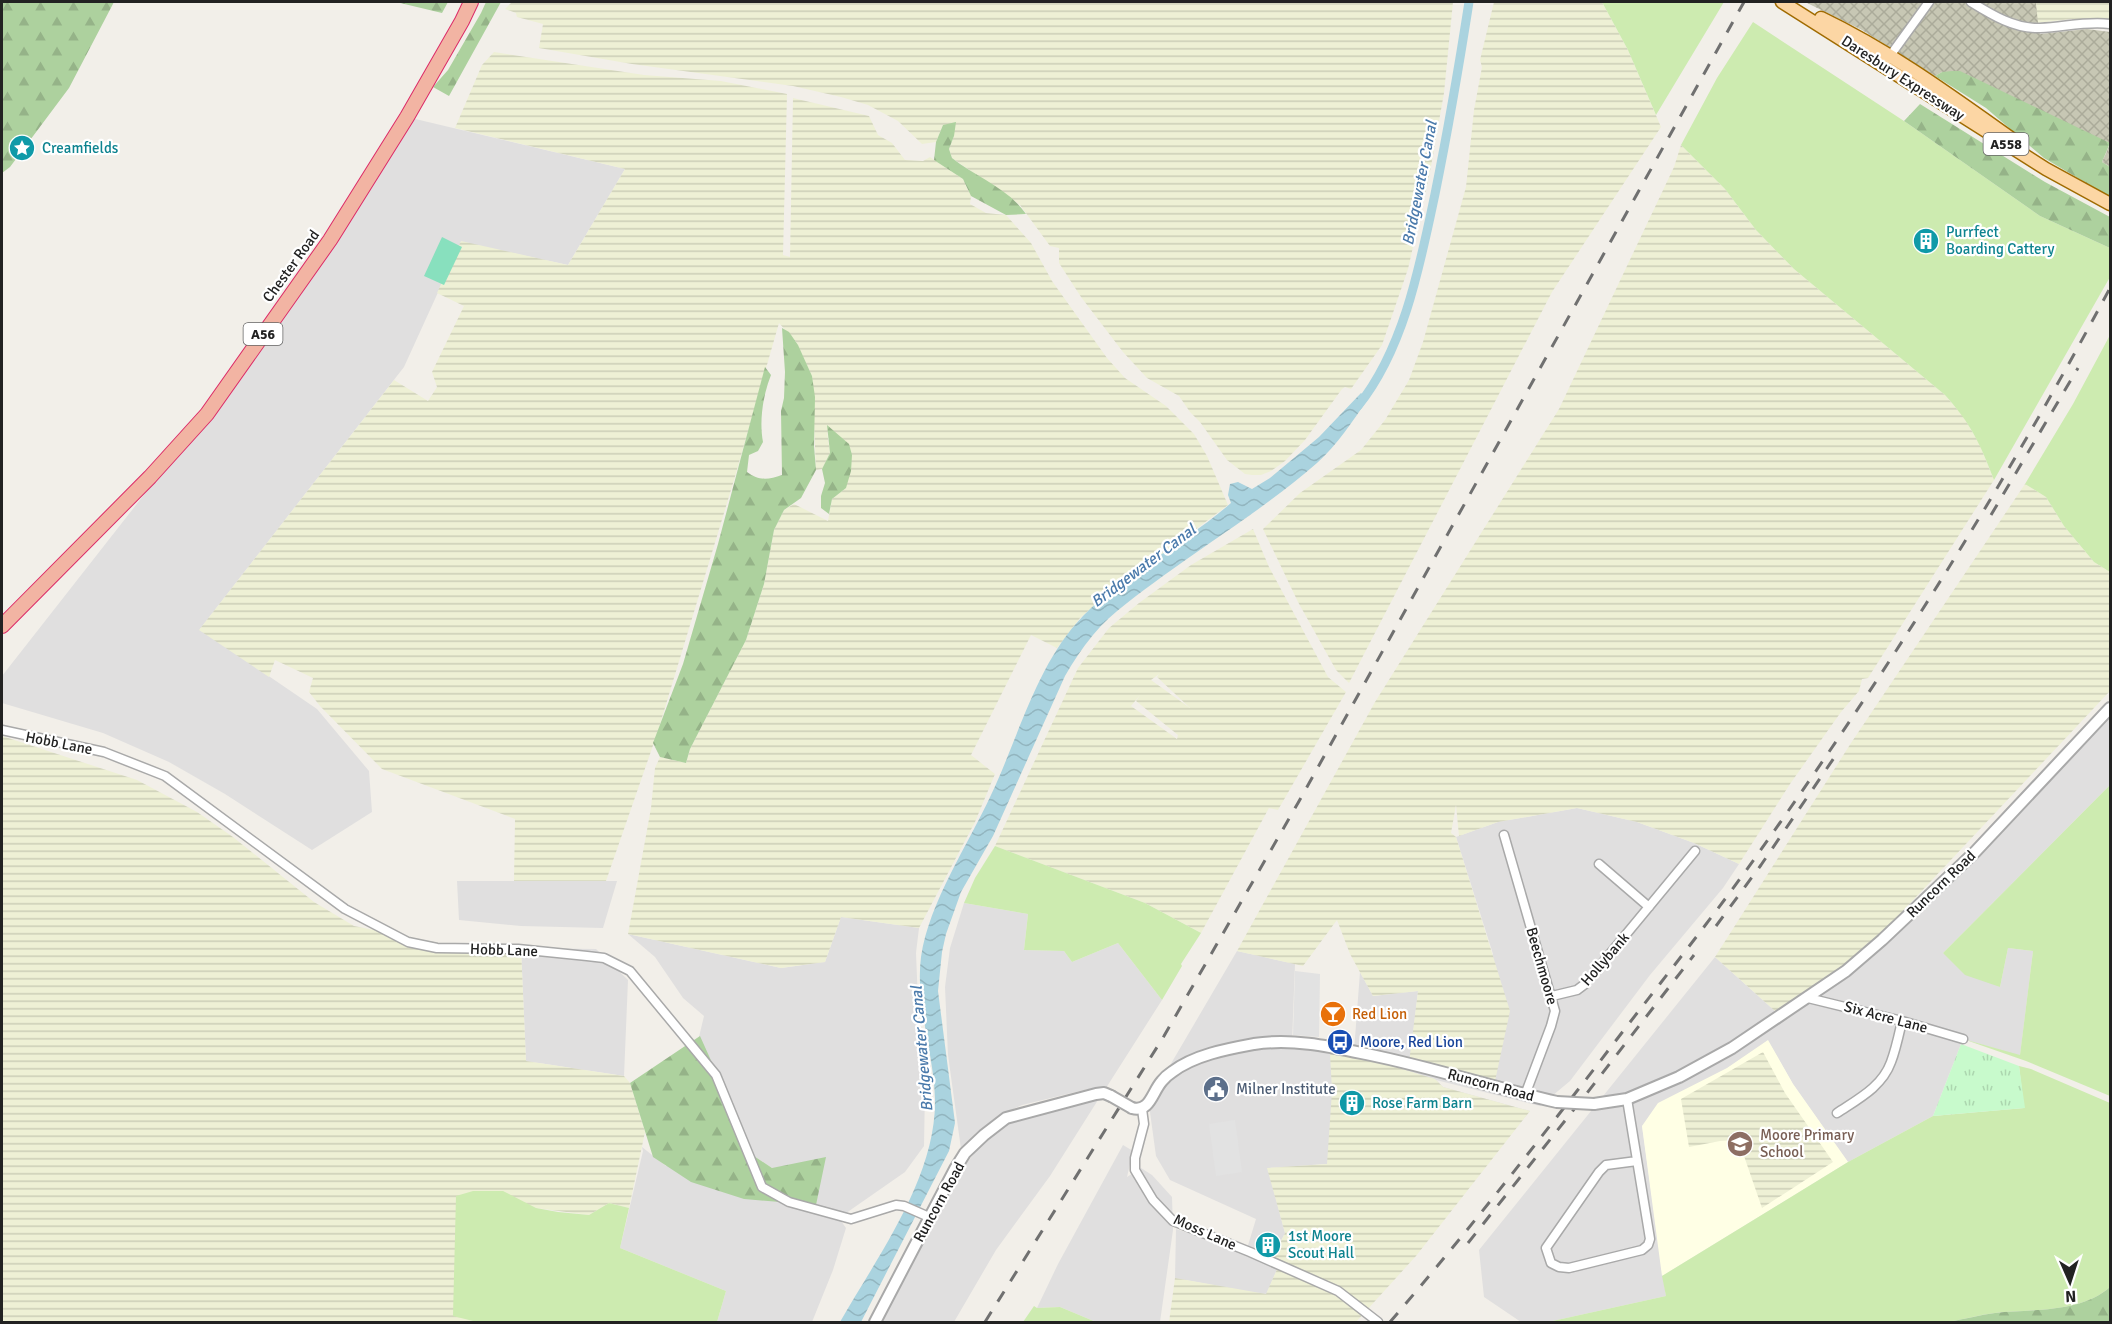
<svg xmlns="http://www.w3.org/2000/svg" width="2112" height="1324" font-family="Signika,sans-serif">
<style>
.residential{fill:#e0dfdf}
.education{fill:#ffffe5}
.construction{fill:url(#construction-cross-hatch)}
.farmland{fill:url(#farmland-rules);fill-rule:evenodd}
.grass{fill:#cdebb0}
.forest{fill:url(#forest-firs)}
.park{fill:url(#park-tufts)}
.pitch{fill:#88e0be}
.parking{fill:#e2e2e2}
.water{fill:url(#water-waves)}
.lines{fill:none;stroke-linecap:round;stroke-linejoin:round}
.canal{stroke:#aad3df;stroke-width:9}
.minor-casing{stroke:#a9a9a9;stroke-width:11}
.tertiary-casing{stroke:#a9a9a9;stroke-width:14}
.primary-casing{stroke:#a06b00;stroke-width:15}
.trunk-casing{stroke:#dc2a67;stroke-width:16}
.minor{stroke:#fff;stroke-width:8}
.tertiary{stroke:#fff;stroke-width:10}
.primary{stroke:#fcd6a4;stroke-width:12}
.trunk{stroke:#f2b4a3;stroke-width:14}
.rail{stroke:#707070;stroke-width:3;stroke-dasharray:12 12;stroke-linecap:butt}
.tertiary-bridge-casing{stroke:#a9a9a9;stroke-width:14;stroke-linecap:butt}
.tertiary-bridge{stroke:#fff;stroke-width:10}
.labels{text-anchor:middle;stroke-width:4.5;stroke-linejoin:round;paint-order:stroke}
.shield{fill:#fff;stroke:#646464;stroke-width:1.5}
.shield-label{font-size:14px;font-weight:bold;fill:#222}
.street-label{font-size:15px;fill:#222;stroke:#fff}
.culture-label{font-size:15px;fill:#0d838f;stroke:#fff;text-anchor:start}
.food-label{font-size:15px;fill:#c56008;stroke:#fff;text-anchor:start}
.transit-label{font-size:15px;fill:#164399;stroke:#fff;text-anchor:start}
.service-label{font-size:15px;fill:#4e5e75;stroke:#fff;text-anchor:start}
.education-label{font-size:15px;fill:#785e54;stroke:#fff;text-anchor:start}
.water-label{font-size:16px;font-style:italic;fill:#4a7aab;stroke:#fff}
</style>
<defs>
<pattern id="construction-cross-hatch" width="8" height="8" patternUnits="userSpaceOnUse" patternTransform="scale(1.5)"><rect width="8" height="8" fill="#c7c7b4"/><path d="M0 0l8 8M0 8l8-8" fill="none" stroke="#abab9a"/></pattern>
<pattern id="farmland-rules" width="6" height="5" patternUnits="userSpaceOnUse" patternTransform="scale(1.5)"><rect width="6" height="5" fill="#eef0d5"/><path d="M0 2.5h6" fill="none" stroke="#ccceb7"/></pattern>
<pattern id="forest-firs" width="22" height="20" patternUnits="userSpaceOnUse" patternTransform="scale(1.5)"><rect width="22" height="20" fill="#add19e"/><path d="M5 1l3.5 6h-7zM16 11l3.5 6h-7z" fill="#95b388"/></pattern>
<pattern id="park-tufts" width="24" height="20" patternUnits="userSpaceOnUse" patternTransform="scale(1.5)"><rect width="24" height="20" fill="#c8facc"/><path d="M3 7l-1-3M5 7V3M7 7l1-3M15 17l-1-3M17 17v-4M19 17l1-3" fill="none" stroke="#acd6af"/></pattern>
<pattern id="water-waves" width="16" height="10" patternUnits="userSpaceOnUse" patternTransform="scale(1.5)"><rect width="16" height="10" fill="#aad3df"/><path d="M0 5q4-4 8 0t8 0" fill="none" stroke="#92b5bf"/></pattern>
</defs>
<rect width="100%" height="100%" fill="#f2efe9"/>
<path class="residential" d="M 407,117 L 625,169 L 568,265 L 461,242 L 404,367 L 200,629 L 317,709 L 369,771 L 372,812 L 312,850 L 225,794 L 169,762 L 103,733 L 2,703 L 2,676 L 201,422 Z
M 2110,708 L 2110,785 L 1943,953 L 2000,987 L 2008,948 L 2033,951 L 2020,1056 L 1963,1039 L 1933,1116 L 1848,1162 L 1793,1084 L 1768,1041 L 1642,1126 L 1666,1296 L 1548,1322 L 1521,1322 L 1484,1297 L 1479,1250 L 1715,957 L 1776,1012 L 1808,998 L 1882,940 Z
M 1577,808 L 1637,822 L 1694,843 L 1739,864 L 1723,888 L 1650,975 L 1570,1081 L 1540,1106 L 1436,1080 L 1443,1087 L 1530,1111 L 1484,1167 L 1327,1164 L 1268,1168 L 1285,1233 L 1271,1261 L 1279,1265 L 1266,1295 L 1175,1278 L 1176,1229 L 1246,1252 L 1256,1219 L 1170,1180 L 1156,1156 L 1149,1105 L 1162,1079 L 1237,951 L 1295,964 L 1292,1042 L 1354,1051 L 1360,972 L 1373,996 L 1418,991 L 1410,1063 L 1493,954 L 1456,837 L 1498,822 Z
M 457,881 L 617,881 L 603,928 L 521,926 L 459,920 Z
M 964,903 L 1028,914 L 1024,950 L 1064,951 L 1072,962 L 1118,943 L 1162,1000 L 1106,1088 L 1088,1089 L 1022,1105 L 998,1116 L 976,1133 L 961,1149 L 948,1055 L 945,987 L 950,948 Z
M 841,917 L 919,928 L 916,953 L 919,1027 L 924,1055 L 925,1088 L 924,1146 L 905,1172 L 839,1218 L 846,1228 L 833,1270 L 812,1322 L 717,1322 L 726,1291 L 620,1248 L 643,1151 L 642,1147 L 666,1166 L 772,1168 L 754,1156 L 699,1037 L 704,1016 L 683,998 L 655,957 L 628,934 L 781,968 L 825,962 Z
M 521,948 L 596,949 L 628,980 L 624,1076 L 526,1061 Z
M 1098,1100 L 1050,1176 L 996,1250 L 954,1322 L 881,1322 L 960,1172 L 979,1147 L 1008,1121 L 1073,1104 Z
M 1123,1145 L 1133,1151 L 1127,1177 L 1141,1168 L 1152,1175 L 1172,1197 L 1173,1230 L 1160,1322 L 1096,1322 L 1060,1307 L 1037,1308 L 1058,1264 Z"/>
<path class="education" d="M 1768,1040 L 1793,1084 L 1848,1162 L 1662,1276 L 1642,1126 L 1658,1103 L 1727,1068 Z"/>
<path class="construction" d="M 1805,2 L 2036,2 L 2040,34 L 2087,29 L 2110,32 L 2110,167 L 2102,162 L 2110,144 L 1942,72 L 1935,76 L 1862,30 Z"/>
<path class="farmland" d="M 512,2 L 1453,2 L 1444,93 L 1430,172 L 1408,269 L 1382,345 L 1351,389 L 1345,387 L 1342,389 L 1305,440 L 1285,461 L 1271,471 L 1261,475 L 1252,475 L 1245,474 L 1227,460 L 1200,422 L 1190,412 L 1179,396 L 1147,378 L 1123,352 L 1081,297 L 1059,263 L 1059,248 L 1050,246 L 1020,205 L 952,158 L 949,149 L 954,136 L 943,125 L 936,142 L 922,144 L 898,121 L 868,105 L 841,97 L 793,86 L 632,64 L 539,48 L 543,24 L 517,17 L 516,13 L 505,9 Z
M 1494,2 L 1602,2 L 1628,50 L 1661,127 L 1552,292 L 1349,683 L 1336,670 L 1298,602 L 1263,529 L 1300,493 L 1361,450 L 1385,420 L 1409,380 L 1423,342 L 1466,187 L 1474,110 L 1482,67 L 1480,60 Z
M 2036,2 L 2110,2 L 2110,24 L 2072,23 L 2072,19 L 2038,23 Z
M 494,52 L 644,75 L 721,81 L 787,94 L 783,255 L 790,257 L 793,98 L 869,116 L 878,135 L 892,143 L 905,160 L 923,161 L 930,157 L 963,179 L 971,196 L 970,204 L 986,213 L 1006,215 L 1031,243 L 1052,281 L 1107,358 L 1125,378 L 1166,406 L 1194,434 L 1207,456 L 1228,505 L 1095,605 L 1080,618 L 1057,648 L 1031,635 L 971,755 L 995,774 L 975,822 L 919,928 L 841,917 L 825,962 L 781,968 L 628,934 L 651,808 L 655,768 L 660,757 L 686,763 L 690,749 L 746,640 L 764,584 L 774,530 L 784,510 L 794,504 L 828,521 L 832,499 L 846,488 L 827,431 L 830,453 L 822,469 L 816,470 L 812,376 L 796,342 L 779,323 L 734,480 L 657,734 L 606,881 L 514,881 L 515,819 L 382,769 L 320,706 L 309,692 L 313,678 L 275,660 L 269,677 L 199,630 L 394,380 L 428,401 L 437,387 L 432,372 L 464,306 L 437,293 L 461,241 L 568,265 L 625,169 L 455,128 L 482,65 Z
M 1681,145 L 1725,189 L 1756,230 L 1794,269 L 1945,395 L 1963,416 L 1979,443 L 1994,480 L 1868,678 L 1862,679 L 1859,691 L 1841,712 L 1790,784 L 1739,864 L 1694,843 L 1637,822 L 1577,808 L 1498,822 L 1459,836 L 1456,805 L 1451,833 L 1456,837 L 1510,1011 L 1494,1086 L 1409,1063 L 1418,991 L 1373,996 L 1350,954 L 1337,920 L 1303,966 L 1237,951 L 1375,702 L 1559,409 L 1674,167 Z
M 2025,484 L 2046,497 L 2064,526 L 2094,562 L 2110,572 L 2110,691 L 1883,932 L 1831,975 L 1776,1012 L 1715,957 L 1851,743 Z
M 1253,529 L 1269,567 L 1328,677 L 1346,692 L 1278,810 L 1269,808 L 1201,933 L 1145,903 L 995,846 L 1078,668 L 1109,628 L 1139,603 L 1191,565 ZM 1159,674 L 1157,677 L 1190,708 L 1151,680 ZM 1140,695 L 1136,701 L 1178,735 L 1177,739 L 1131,706 Z
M 2,736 L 137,780 L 197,812 L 233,837 L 314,902 L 354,926 L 444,944 L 521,948 L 526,1061 L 624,1076 L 630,1083 L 645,1132 L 629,1208 L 609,1203 L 589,1215 L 536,1208 L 521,1202 L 453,1315 L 477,1322 L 2,1322 Z
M 1763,1052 L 1785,1093 L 1833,1162 L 1762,1208 L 1744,1156 L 1736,1140 L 1720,1141 L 1689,1147 L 1681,1099 Z
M 1330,1053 L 1379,1062 L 1435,1079 L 1443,1087 L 1530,1111 L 1416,1256 L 1356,1322 L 1169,1322 L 1175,1278 L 1266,1294 L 1279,1265 L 1271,1261 L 1285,1233 L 1267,1168 L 1327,1164 L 1332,1091 Z"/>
<path class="grass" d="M 1602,2 L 1724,2 L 1656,115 L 1628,50 Z
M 1753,22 L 1904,121 L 2040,216 L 2110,248 L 2110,277 L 1994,480 C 1980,443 1971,424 1945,395 L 1794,269 L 1756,230 L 1725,189 L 1681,145 L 1717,78 Z
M 2110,335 L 2110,572 L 2094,562 L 2064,526 L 2046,497 L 2025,484 L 2073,404 Z
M 2110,785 L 2110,1096 L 2026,1061 L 1963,1039 L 2020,1055 L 2033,951 L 2008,948 L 2000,987 L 1965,975 L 1943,953 Z
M 995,846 L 1145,903 L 1201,933 L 1181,964 L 1182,966 L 1162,1000 L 1118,943 L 1072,962 L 1064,951 L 1024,950 L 1028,914 L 964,903 L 975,878 Z
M 2019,1066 L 2031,1069 L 2110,1103 L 2110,1287 C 2081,1313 2032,1309 1995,1313 C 1979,1315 1964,1319 1949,1322 L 1548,1322 L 1666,1296 L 1662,1276 L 1848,1162 L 1933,1116 L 2024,1108 Z
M 473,1191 L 503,1191 L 536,1208 L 558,1212 L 589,1215 L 609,1203 L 629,1208 L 620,1248 L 726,1291 L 717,1322 L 477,1322 L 453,1316 L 456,1196 Z
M 1034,1306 L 1037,1308 L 1060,1307 L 1096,1322 L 1023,1322 Z"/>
<path class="forest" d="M 2,2 L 114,2 L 69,88 L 10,167 L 2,173 Z
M 396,2 L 448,2 L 442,13 Z
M 486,2 L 501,2 L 449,96 L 433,87 L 448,70 L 481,13 Z
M 1952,71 L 1960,71 L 2110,143 L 2102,162 L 2110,167 L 2110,197 L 2044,158 L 1986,108 L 1935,76 L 1942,72 Z
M 1920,104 L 2045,182 L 2110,217 L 2110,248 L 2040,216 L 1904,121 Z
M 956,122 L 954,136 L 949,149 L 952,158 C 976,177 1008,188 1026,214 L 1006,215 L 971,196 L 963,179 L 934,160 L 936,142 L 943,125 Z
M 782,328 L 789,332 L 798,345 L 812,376 L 815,397 L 814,446 L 816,470 L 801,498 L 784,510 L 774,530 L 764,584 L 746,640 L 690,749 L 686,763 L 660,757 L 653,743 L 683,664 L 718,544 L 765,367 L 771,375 C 763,395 759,421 763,442 L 758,451 L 749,455 L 747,472 C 759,481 768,480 782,475 L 781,411 L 784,398 L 785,372 Z
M 827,425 L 849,444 L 852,455 L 851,471 L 846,488 L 832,499 L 829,514 L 821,508 L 821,496 L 825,483 L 822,469 L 830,453 Z
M 700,1036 L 754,1156 L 772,1168 L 826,1157 L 816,1205 L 744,1199 L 691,1182 L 653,1157 L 630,1083 Z
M 2110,1287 L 2110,1322 L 1949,1322 C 1964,1319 1980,1315 1995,1313 C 2032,1309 2081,1313 2110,1287 Z"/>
<path class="park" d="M 1961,1044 L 2019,1066 L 2025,1108 L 1933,1116 Z"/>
<path class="pitch" d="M 442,237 L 462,247 L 444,285 L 424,276 Z"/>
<path class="parking" d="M 1295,971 L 1320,974 L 1319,1037 L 1293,1035 Z
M 1235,1120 L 1242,1172 L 1216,1176 L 1209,1124 Z"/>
<path class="water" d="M 1361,393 L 1368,399 C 1352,422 1338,444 1317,463 C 1269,505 1214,539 1163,576 C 1139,594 1112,612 1093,635 C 1082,648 1073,662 1065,676 L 993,836 L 961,892 L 946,934 L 942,952 L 938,991 L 955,1123 L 949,1151 L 861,1322 L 840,1322 C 877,1257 936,1178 935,1100 C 934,1052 915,1005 921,957 C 929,902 968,845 991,795 C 1019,736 1037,663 1083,616 C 1126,572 1184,544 1231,503 L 1228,495 L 1230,484 L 1238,482 L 1252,489 L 1270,478 L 1319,437 Z"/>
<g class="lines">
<path class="canal" d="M 1358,406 C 1404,349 1420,265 1435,194 C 1448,130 1459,66 1469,2"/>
<g class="minor-casing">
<path id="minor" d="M 1971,2 C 1992,15 2015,29 2040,28 C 2065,27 2085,21 2110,24
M 1887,60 L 1929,2
M 2,730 L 104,752 L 165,776 L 345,909 L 408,942 L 437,948 L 518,949 L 587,956 L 604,958 L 630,971 L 716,1075 L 762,1187 L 789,1202 L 851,1219 L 896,1205 L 904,1206 L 929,1217
M 1504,835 L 1555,1011 L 1551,1026 L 1525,1095
M 1599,864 L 1649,907
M 1552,996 L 1577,990 L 1585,984 L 1695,851
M 1808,998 L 1902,1021 L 1963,1039
M 1627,1099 L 1650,1239 L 1648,1245 L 1642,1250 L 1569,1268 L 1559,1267 L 1551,1263 L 1546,1248 L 1599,1172 L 1606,1165 L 1637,1161
M 1142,1109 L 1144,1124 L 1135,1158 L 1135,1170 L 1153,1200 L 1173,1221 L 1250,1252 L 1338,1291 L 1378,1322
M 1837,1113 C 1858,1099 1882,1087 1891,1062 C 1896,1049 1899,1034 1902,1021"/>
</g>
<g class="tertiary-casing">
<path id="tertiary" d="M 1594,1104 L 1627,1099 L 1679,1077 L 1732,1048 L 1846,971 L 1882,940 L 1975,852 L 2110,708
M 1132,1108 C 1150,1113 1152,1092 1162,1081 C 1165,1077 1169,1074 1172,1072 C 1194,1055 1227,1049 1254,1044 C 1294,1038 1332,1047 1371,1055 C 1434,1068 1495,1088 1557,1102
M 875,1322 L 955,1169 L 965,1153 L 984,1135 L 1006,1118 L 1096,1094 L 1104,1093 L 1111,1096"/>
</g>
<g class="primary-casing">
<path id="primary" d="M 1782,2 L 2046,169 L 2110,204
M 1821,18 C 1890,51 1950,95 2012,139"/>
</g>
<g class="trunk-casing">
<path id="trunk" d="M 2,626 L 150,477 L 207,414 L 330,240 L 407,117 L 462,21 L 471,2"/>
</g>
<use href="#minor" class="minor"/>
<use href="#tertiary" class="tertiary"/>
<use href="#primary" class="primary"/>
<use href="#trunk" class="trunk"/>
<path class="rail" d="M 1991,515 L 2078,368
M 1716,926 L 1761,865 L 1838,752
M 1468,1243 L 1587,1093 L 1694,955
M 985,1322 L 1164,1036 L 1298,803 L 1744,2
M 1390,1322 C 1471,1228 1548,1129 1624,1030 C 1668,973 1713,917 1755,858 C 1885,676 2005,485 2110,288"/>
<g class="tertiary-bridge-casing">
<path id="tertiary-bridge" d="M 1111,1096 L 1132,1108
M 1557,1102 L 1594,1104"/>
</g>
<use href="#tertiary-bridge" class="tertiary-bridge"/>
</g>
<defs>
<g id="sight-disc" transform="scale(1.35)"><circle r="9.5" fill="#0f9aa8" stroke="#fff"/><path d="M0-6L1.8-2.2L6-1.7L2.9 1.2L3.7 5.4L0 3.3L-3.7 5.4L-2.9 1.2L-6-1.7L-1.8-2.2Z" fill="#fff"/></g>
<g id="building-disc" transform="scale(1.35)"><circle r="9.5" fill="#0f9aa8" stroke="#fff"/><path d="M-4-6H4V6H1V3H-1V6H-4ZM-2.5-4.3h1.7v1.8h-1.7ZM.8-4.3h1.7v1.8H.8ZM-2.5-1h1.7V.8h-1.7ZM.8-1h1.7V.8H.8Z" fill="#fff"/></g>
<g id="bar-disc" transform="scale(1.35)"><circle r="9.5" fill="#e8710a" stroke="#fff"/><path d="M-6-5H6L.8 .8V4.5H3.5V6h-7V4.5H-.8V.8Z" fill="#fff"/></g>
<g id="bus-disc" transform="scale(1.35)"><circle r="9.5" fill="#1a4fb4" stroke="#fff"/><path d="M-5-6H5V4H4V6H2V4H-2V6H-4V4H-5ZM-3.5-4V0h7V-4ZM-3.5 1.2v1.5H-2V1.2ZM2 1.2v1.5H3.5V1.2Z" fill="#fff"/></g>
<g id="civic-disc" transform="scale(1.35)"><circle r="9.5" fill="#5c6f8a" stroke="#fff"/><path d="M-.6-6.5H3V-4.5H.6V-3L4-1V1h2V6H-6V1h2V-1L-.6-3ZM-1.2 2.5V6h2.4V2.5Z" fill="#fff"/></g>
<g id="school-disc" transform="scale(1.35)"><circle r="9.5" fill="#8d6e63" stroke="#fff"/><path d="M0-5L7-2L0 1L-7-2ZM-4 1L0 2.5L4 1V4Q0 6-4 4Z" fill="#fff"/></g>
</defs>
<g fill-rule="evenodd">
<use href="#sight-disc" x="22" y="148"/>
<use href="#building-disc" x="1926" y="241"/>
<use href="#bar-disc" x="1333" y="1014"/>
<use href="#bus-disc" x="1340" y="1042"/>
<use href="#civic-disc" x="1216" y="1089"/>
<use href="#building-disc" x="1352" y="1103"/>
<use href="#school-disc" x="1740" y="1144"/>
<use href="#building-disc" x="1268" y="1245"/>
</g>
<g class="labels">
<g class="shield">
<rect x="1983.5" y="133" width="45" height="22" rx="4.5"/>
<rect x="243.5" y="323" width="39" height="22" rx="4.5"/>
</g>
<g class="shield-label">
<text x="2006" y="149">A558</text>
<text x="263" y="339">A56</text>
</g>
<g class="street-label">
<text transform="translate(1903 78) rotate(33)" y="5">Daresbury Expressway</text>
<text transform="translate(291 266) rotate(-54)" y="5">Chester Road</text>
<text transform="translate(59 743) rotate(11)" y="5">Hobb Lane</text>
<text transform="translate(1941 884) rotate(-44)" y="5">Runcorn Road</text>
<text transform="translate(504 950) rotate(2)" y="5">Hobb Lane</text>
<text transform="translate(1605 959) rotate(-49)" y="5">Hollybank</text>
<text transform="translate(1542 966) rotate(74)" y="5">Beechmoore</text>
<text transform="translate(1886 1017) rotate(15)" y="5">Six Acre Lane</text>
<text transform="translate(1491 1085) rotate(15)" y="5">Runcorn Road</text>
<text transform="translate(939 1202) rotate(-61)" y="5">Runcorn Road</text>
<text transform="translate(1205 1232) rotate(24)" y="5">Moss Lane</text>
</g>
<g class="culture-label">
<text x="42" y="153">Creamfields</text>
<text x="1946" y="237">Purrfect<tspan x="1946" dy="17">Boarding Cattery</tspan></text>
<text x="1372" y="1108">Rose Farm Barn</text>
<text x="1288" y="1241">1st Moore<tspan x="1288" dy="17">Scout Hall</tspan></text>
</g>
<g class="food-label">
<text x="1352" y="1019">Red Lion</text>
</g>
<g class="transit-label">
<text x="1360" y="1047">Moore, Red Lion</text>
</g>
<g class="service-label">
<text x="1236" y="1094">Milner Institute</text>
</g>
<g class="education-label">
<text x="1760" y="1140">Moore Primary<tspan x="1760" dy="17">School</tspan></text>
</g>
<g class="water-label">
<text transform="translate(1419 183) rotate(-79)" y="6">Bridgewater Canal</text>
<text transform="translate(1143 565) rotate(-37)" y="6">Bridgewater Canal</text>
<text transform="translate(921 1049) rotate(-95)" y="6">Bridgewater Canal</text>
</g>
</g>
<rect width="2112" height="1324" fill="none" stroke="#222222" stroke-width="6"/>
<g transform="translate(2070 1282) rotate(177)" stroke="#ffffff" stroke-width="4.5" paint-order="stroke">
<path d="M0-4.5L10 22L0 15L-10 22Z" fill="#222222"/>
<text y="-9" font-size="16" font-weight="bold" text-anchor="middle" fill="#222222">N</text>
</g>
</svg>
